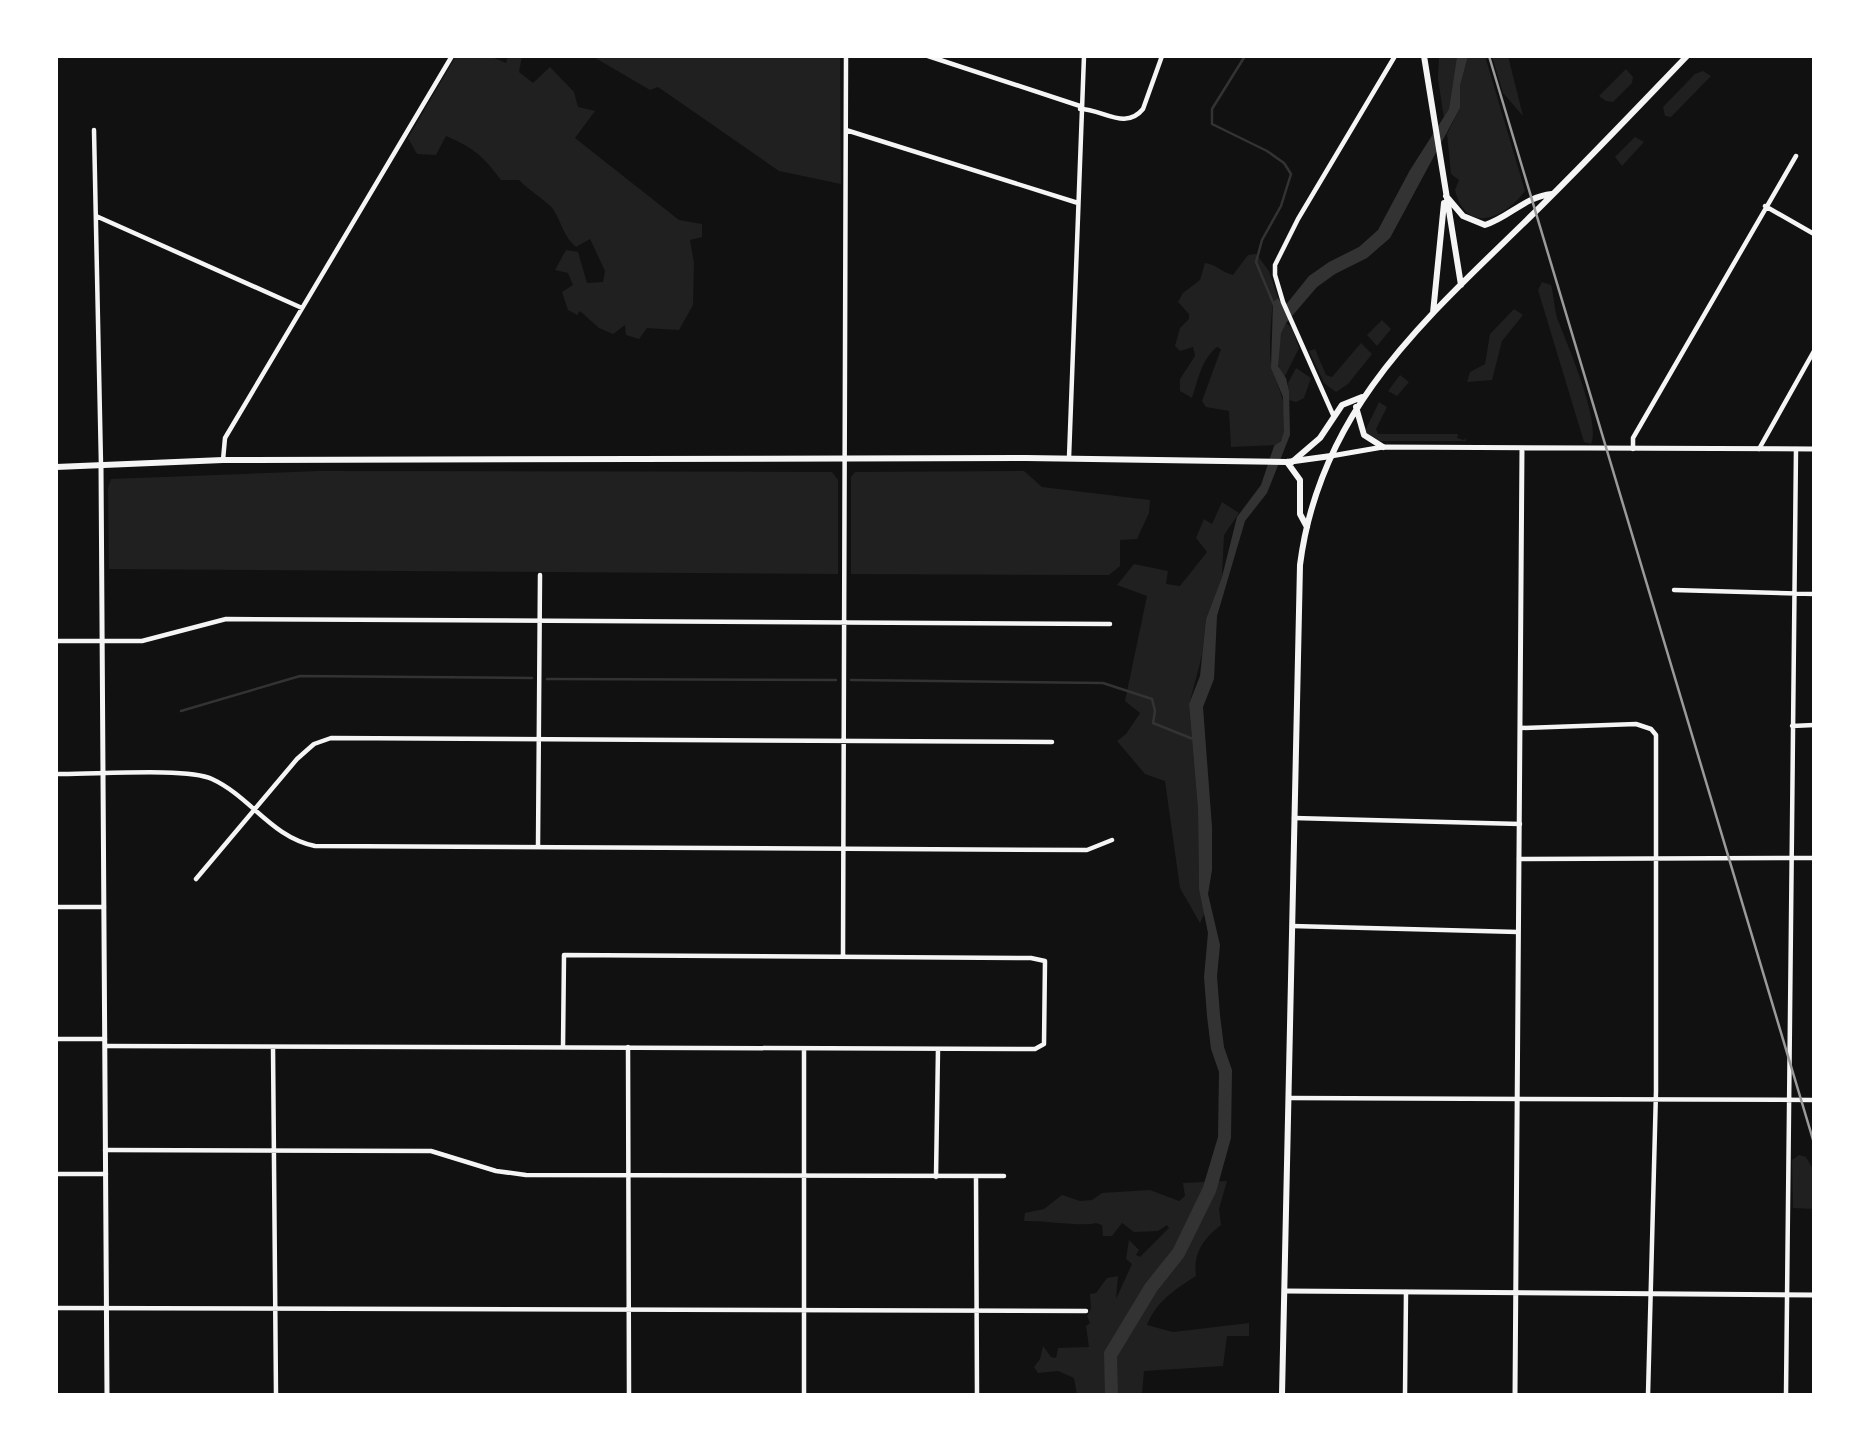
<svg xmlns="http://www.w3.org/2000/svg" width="1870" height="1451" font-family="Mulish,sans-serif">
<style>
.green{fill:#202020}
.water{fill:#333}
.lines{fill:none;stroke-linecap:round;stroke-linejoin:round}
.stream{stroke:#333;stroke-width:2.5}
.minor{stroke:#f5f5f5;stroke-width:4.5}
.tertiary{stroke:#f5f5f5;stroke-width:5}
.secondary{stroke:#f5f5f5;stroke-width:6}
.primary{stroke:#f5f5f5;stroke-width:6}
.rail{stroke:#9a9a9a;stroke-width:2.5}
</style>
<rect width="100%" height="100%" fill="#111"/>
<path class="green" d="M 456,56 L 490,56 L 506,63 L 508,56 L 522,56 L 519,72 L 533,83 L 550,67 L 574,92 L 578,107 L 595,111 L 575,138 L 679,220 L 702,224 L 702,237 L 690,240 L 694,263 L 693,305 L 679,330 L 647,328 L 639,339 L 626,335 L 625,325 L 613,334 L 599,328 L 580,311 L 577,315 L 568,310 L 562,292 L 573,285 L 568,273 L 555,270 L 566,250 L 578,252 L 587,283 L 603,282 L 605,271 L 590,239 L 576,247 C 563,236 562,223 553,209 C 549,203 526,188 519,180 L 501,180 C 483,156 474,148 446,136 L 436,155 L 417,154 L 408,138 Z
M 592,56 L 840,56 L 841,184 L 779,171 L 658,87 L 650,90 Z
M 1439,56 L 1457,56 L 1449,109 L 1444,118 L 1438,79 Z
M 1468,56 L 1485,56 L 1525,191 C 1504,219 1466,235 1455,190 L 1459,180 L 1451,174 L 1447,134 L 1460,108 L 1460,86 Z
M 1492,56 L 1508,56 L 1523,116 L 1503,93 Z
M 1626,69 L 1633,77 L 1632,83 L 1613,102 L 1606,101 L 1599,96 Z
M 1703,71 L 1711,76 L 1671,117 L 1665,116 L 1663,107 L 1695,74 Z
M 1635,137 L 1644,142 L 1622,166 L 1615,157 Z
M 1256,254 L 1269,271 L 1278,298 L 1273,302 C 1271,318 1268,354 1272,368 C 1278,390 1298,424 1277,445 L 1231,447 L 1229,411 L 1206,407 L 1202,401 L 1221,349 L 1217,347 C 1201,360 1198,380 1192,398 L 1180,391 L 1180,379 L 1195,356 L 1193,347 L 1180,351 L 1175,346 L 1180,328 L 1189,319 L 1189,314 L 1178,302 L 1183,293 L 1200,280 L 1205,263 C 1215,264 1222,272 1233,275 L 1248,255 Z
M 1542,282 L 1551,285 C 1554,296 1554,312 1559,323 C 1568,346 1601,422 1591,444 L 1584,442 L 1538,290 Z
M 1514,309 L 1523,315 L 1502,341 L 1492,380 L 1467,382 L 1470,372 L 1485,364 L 1490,334 Z
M 1382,320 L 1391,329 L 1377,346 L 1367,335 Z
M 1286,323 L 1292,328 L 1299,348 L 1285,376 C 1271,365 1279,337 1286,323 Z
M 1361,343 L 1372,354 L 1348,384 L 1336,392 L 1324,383 L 1309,351 L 1315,349 L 1326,375 L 1332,377 Z
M 1296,368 L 1311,378 L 1304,398 L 1296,402 L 1289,400 L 1288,383 Z
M 1400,375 L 1409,382 L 1397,396 L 1388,391 Z
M 1379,402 L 1387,407 L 1376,429 L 1378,434 L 1458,434 L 1457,438 L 1464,440 L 1466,438 L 1466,441 L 1375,441 L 1365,431 Z
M 319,471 L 832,472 L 838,480 L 838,574 L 109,569 L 108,488 L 111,479 Z
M 1024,471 L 1042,487 L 1150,500 L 1149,513 L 1137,539 L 1120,540 L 1120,566 L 1109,575 L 1089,575 L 851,574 L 851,477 L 855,472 Z
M 1222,502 L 1239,513 L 1224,535 L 1222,577 L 1206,619 L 1202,655 L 1189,705 L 1198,810 L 1199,889 L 1206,910 L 1200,923 L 1180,888 L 1165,781 L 1145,774 L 1117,741 L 1126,734 L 1140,713 L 1125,701 L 1147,596 L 1117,585 L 1134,564 L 1168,571 L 1166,584 L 1180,586 L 1207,552 L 1196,538 L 1204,519 L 1212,524 Z
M 1799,1155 L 1806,1157 L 1814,1171 L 1814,1209 L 1793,1208 L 1792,1160 Z
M 1227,1181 L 1219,1209 L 1221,1225 C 1203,1239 1193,1253 1196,1276 C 1175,1289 1156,1302 1147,1325 L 1173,1332 L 1249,1323 L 1249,1336 L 1227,1336 L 1223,1366 L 1144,1371 L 1142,1395 L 1077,1395 L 1074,1378 L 1058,1371 L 1038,1373 L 1034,1367 L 1040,1359 L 1043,1346 L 1051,1357 L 1056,1358 L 1058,1348 L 1089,1347 L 1086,1326 L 1090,1323 L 1087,1316 L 1091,1309 L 1090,1294 L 1096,1293 L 1107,1278 L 1118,1276 L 1116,1299 L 1132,1264 L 1126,1259 L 1129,1240 L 1139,1250 L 1136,1255 L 1140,1257 L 1169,1228 L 1167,1225 L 1158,1231 L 1134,1232 L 1122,1223 L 1112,1236 L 1103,1236 L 1102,1225 L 1096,1223 C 1083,1227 1042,1220 1024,1221 L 1025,1213 L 1044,1209 L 1062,1195 L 1080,1201 L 1092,1200 L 1102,1193 L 1150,1190 L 1179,1201 L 1185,1196 L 1183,1183 Z"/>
<path class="water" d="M 1457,56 L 1468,56 L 1460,86 L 1460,108 L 1390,238 L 1367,258 L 1335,274 L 1317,287 L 1286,323 L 1281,334 L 1278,366 L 1286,378 L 1289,391 L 1290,435 L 1267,493 L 1245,521 L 1217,616 L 1214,679 L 1203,707 L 1212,827 L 1212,870 L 1208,894 L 1220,945 L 1217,976 L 1220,1015 L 1224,1047 L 1232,1070 L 1231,1138 L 1216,1192 L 1184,1257 L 1157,1291 L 1117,1357 L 1118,1395 L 1105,1395 L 1104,1352 L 1145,1284 L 1173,1249 L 1203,1187 L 1218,1137 L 1219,1072 L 1211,1049 L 1207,1016 L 1204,977 L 1208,933 L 1199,889 L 1198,810 L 1189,704 L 1200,676 L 1206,619 L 1222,577 L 1237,517 L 1261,485 L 1274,446 L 1281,441 L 1284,432 L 1283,397 L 1271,368 L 1273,302 L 1278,298 L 1284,307 L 1309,276 L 1329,262 L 1359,247 L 1378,230 L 1410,170 L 1449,109 Z"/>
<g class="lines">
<path class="stream" d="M 1245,56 L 1212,109 L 1212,124 L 1267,151 L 1284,163 L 1291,174 L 1281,206 L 1262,240 L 1256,262 L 1274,305
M 547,679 L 836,680
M 851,680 L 1103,683 L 1152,699 L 1155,711 L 1153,723 L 1193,739
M 181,711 L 300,676 L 532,678"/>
<path class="minor" d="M 928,56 L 1080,106
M 1080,109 C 1103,109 1125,131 1143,109 L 1162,56
M 94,130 L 101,465
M 846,130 L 1078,203
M 1765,206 L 1814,234
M 96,216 L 302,308
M 1334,417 L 1283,302 L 1275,275 L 1275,265 L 1298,219 L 1395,56
M 1633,449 L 1633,438 L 1796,156
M 1759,449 L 1814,351
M 1069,458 L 1084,56
M 223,460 L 225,438 L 452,56
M 1674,590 L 1814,594
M 56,641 L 142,641 L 226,619 L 1110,624
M 1792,726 L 1814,725
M 1521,728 L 1636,724 L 1651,729 L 1656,735 L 1656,1091 L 1648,1395
M 56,774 C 90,775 186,767 212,779 C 251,797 271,837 315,846 L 1087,850 L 1112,840
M 1294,818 L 1520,824
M 538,847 L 540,575
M 1519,859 L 1814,858
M 196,879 L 297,759 L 314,744 L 331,738 L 1052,742
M 56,907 L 104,907
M 1292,926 L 1518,932
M 843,957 L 846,56
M 56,1039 L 105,1039
M 105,1046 L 1035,1049 L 1044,1044 L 1045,961 L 1031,958 L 564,955 L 563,1047
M 273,1047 L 276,1395
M 628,1047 L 629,1395
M 804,1049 L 804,1395
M 1289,1098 L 1814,1100
M 105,1150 L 431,1151 L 496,1171 L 526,1175 L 1004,1176
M 56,1174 L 106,1174
M 936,1177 L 938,1049
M 976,1177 L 977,1395
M 56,1308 L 1086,1311
M 1405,1395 L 1406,1292
M 1786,1395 L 1796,449"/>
<path class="tertiary" d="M 1331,456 L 1383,447 L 1814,449
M 101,465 L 107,1395
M 1285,1291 L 1814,1295
M 1515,1395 L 1522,448"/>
<path class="secondary" d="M 56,467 L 223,460 L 1026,458 L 1287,462 L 1331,456"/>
<path class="primary" d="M 1424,56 L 1461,285
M 1446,196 L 1463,216 L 1485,225 C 1510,217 1524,197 1552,194
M 1433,313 L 1444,203
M 1356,407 L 1364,435 L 1383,447
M 1287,462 L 1300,480 L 1300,514 L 1307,527
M 1292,462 L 1320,438 L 1342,405 L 1362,397
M 1282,1395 L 1300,565 C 1320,408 1426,319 1532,215 C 1585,163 1636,109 1687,56"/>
<path class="rail" d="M 1489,56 L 1814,1143"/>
</g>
<rect width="1870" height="1451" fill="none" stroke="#ffffff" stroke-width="116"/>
</svg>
